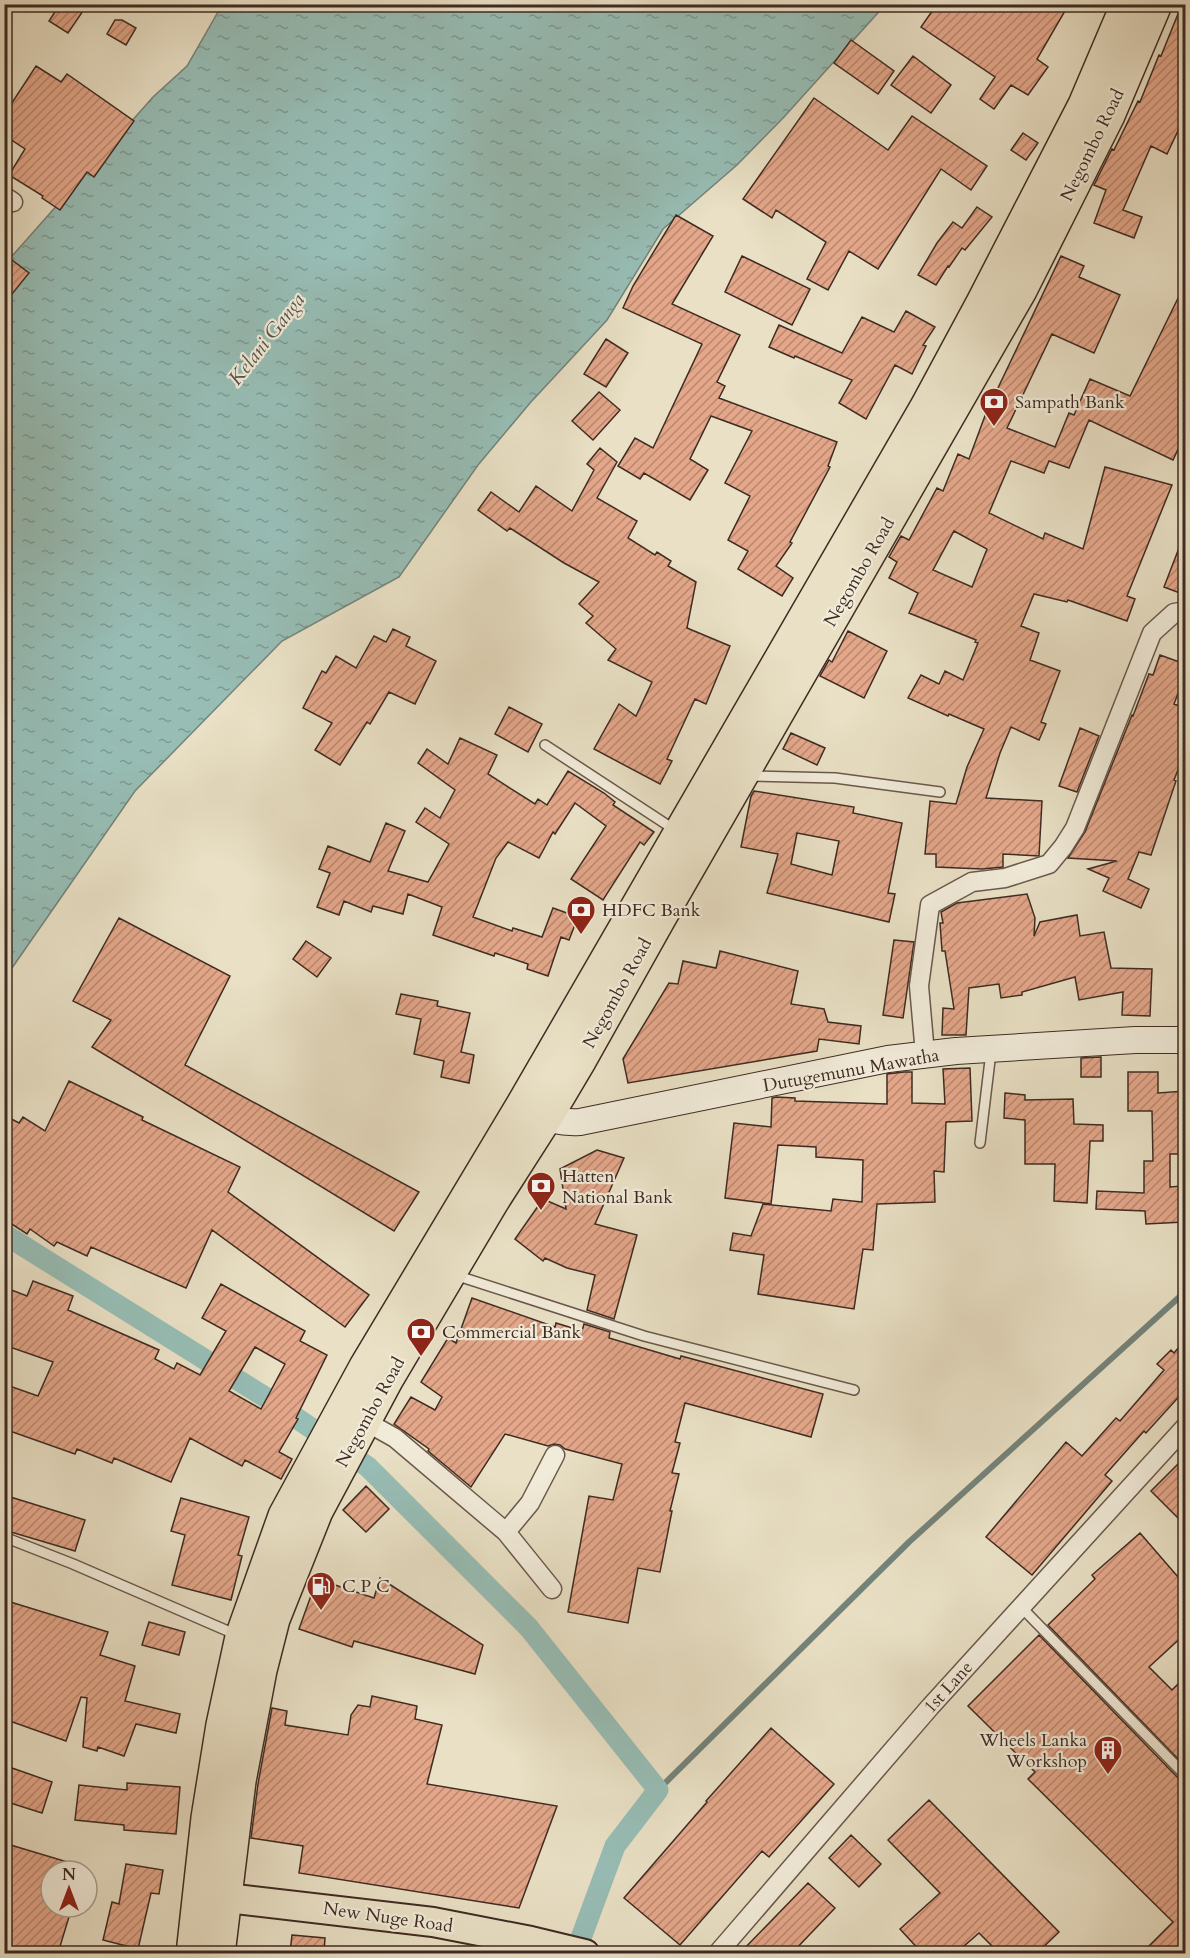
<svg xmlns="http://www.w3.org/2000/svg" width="1190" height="1958" font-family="Cardo,serif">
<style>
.water{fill:url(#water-ripples);stroke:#74837a;stroke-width:1.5}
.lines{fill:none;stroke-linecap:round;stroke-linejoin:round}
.stream{stroke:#74837a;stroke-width:6}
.canal{stroke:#97bdb5;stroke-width:21}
.building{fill:url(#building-hatch);stroke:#3f2b22;stroke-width:1.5;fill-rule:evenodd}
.lane-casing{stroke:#6a584b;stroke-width:12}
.street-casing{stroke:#6a584b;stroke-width:21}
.secondary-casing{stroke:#3f2b22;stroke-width:28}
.primary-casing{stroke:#3f2b22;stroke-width:32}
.highway-casing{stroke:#3f2b22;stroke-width:36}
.lane{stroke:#f1ebd9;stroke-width:9}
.street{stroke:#f1ebd9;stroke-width:18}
.secondary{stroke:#f1ebd9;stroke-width:26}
.primary{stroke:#e9e0c5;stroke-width:28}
.highway{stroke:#e9e0c5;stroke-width:33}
.labels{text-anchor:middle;stroke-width:4.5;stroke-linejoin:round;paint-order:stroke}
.street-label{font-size:18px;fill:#3f2b22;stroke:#f1ebd9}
.poi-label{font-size:18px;fill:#3f2b22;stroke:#f1ebd9;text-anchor:start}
.water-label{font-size:20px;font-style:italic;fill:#555047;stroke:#f1ebd9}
</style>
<defs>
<pattern id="water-ripples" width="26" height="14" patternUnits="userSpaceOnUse" patternTransform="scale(1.5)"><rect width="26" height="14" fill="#97bdb5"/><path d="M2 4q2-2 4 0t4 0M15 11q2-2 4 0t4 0" fill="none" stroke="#7d9a93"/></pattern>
<pattern id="building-hatch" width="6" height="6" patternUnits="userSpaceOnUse" patternTransform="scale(1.5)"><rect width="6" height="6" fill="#e4a78a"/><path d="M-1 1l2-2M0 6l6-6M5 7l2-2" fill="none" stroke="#ba8870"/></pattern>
</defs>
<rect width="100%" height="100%" fill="#e9e0c5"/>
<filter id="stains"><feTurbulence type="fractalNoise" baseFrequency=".00333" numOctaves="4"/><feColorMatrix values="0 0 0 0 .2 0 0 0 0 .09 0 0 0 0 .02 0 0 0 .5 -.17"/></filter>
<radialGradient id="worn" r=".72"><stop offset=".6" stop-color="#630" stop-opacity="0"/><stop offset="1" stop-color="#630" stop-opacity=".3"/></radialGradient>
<path class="water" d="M 222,5 L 885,5 L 784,117 L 737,165 L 663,229 L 607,320 L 530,403 L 478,465 L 399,577 L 282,641 L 135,791 L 5,978 L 5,264 L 153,97 L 187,66 Z"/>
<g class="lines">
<path class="stream" d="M 658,1790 L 909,1542 L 1186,1291"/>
<path class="canal" d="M 4,1234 L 273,1402 L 368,1467 L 529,1628 L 658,1790 L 615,1846 L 581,1938 L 579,1954"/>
</g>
<path class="building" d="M 60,4 L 74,4 L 83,11 L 68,33 L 49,21 Z
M 937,4 L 1069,4 L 1037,59 L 1048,67 L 1028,95 L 1011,85 L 994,109 L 980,99 L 995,77 L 921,27 Z
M 1182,4 L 1185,4 L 1185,116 L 1167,154 L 1151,146 L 1123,210 L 1142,217 L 1134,238 L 1094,223 L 1106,190 L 1094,185 L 1112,149 L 1114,150 L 1138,101 L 1140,102 L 1159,55 L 1161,56 Z
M 115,20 L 122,20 L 136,28 L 126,45 L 107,34 Z
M 851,40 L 894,71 L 878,94 L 834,63 Z
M 913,56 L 951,85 L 931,113 L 891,85 Z
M 36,66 L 61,82 L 67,74 L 134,121 L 94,177 L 87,172 L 60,210 L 42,198 L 43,196 L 9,175 L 25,149 L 4,135 L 4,115 Z
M 814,98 L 888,150 L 912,116 L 987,166 L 971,190 L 941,169 L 878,269 L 849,251 L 828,290 L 807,279 L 826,242 L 776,210 L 772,218 L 743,199 Z
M 1023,133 L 1038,143 L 1026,160 L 1011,150 Z
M 977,207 L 992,217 L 965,250 L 962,248 L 949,267 L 948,266 L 936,285 L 918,275 L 937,243 L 953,222 L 962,228 Z
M 676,215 L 713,236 L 672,304 L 740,335 L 717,382 L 725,386 L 719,398 L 837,442 L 828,466 L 830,467 L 790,542 L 792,543 L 776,566 L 793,578 L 782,596 L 738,569 L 748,551 L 728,540 L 750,496 L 725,483 L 752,431 L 711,416 L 690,459 L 708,470 L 690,500 L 644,473 L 640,479 L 618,466 L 635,438 L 653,448 L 702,344 L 623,308 L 633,286 Z
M 4,254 L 29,273 L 4,304 Z
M 742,256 L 810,289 L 792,325 L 725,292 Z
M 1061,256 L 1084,266 L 1079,277 L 1120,295 L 1094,353 L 1052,334 L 1007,428 L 1055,447 L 1069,413 L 1074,415 L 1090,379 L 1130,396 L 1185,284 L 1185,434 L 1173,460 L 1089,420 L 1069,468 L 1049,461 L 1044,473 L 1011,461 L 989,513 L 1043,539 L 1045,533 L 1083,549 L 1105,467 L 1172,485 L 1127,596 L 1135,599 L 1127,621 L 1068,600 L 1067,602 L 1034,594 L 1021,626 L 1039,633 L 1030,660 L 1060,671 L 1041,722 L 1046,724 L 1039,740 L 1011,727 L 1000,753 L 986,798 L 1042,801 L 1039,856 L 1003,854 L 1003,867 L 982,869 L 936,867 L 936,854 L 925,854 L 930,801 L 956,804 L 967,767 L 984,729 L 949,714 L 948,716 L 908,698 L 921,675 L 939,684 L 945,671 L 963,680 L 978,643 L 975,642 L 976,640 L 909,613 L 918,593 L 889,578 L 897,562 L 889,557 L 901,536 L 909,540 L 937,488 L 943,491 L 958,454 L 969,459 L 986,413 ZM 954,531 L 987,549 L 972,587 L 933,570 Z
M 906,311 L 935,327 L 923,345 L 926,346 L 912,374 L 895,365 L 866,419 L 839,403 L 852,380 L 795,356 L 794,358 L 769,347 L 779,325 L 842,353 L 862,317 L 894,332 Z
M 606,339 L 628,353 L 606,387 L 584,374 Z
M 599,392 L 620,410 L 593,440 L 572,421 Z
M 600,448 L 617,462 L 597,498 L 637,521 L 628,538 L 655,555 L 657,552 L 671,561 L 668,566 L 696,582 L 687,628 L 730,646 L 706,704 L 695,699 L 667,759 L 672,761 L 660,784 L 594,749 L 619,704 L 636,716 L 652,682 L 608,660 L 616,649 L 586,623 L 593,616 L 579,604 L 599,582 L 564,563 L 510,528 L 507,531 L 478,510 L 491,492 L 519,512 L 536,486 L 572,511 L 594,470 L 587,464 Z
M 1184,535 L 1185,535 L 1185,595 L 1164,587 Z
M 393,629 L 410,637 L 406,646 L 436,661 L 415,704 L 389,692 L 370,724 L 367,722 L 340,765 L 315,750 L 332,723 L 303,708 L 322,671 L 326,673 L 336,656 L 356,668 L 374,636 L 386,642 Z
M 848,631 L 887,651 L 864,698 L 820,676 L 829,660 L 832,662 Z
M 1160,655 L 1185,664 L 1185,675 L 1174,704 L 1185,708 L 1185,721 L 1179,739 L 1185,742 L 1185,752 L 1174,780 L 1176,781 L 1151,855 L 1139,852 L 1128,879 L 1149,889 L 1141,908 L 1103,891 L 1109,878 L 1088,869 L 1117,861 L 1068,858 L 1085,832 L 1132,715 L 1133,716 L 1149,674 L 1153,675 Z
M 509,707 L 542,724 L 528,752 L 495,734 Z
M 1080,728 L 1099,736 L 1077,792 L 1059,786 Z
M 791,733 L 825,748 L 817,765 L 783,749 Z
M 460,738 L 497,755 L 488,774 L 535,804 L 538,799 L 547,805 L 568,771 L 604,793 L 615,802 L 613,805 L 654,832 L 644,845 L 640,842 L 603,900 L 571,879 L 606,826 L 575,803 L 555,834 L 553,832 L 539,858 L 508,842 L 496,858 L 473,917 L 512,931 L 513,928 L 542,937 L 553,908 L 578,917 L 569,940 L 561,937 L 548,976 L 527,969 L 528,964 L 495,953 L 494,956 L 433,935 L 442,907 L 408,894 L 403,914 L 373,906 L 371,912 L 344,901 L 339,915 L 317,907 L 330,873 L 319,869 L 328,846 L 370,862 L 386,823 L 405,831 L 388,871 L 428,882 L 449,844 L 416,822 L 425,808 L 440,818 L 455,790 L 418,763 L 427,749 L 448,764 Z
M 754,791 L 854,807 L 853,813 L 902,823 L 888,893 L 895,894 L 889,922 L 767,893 L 778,854 L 741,847 L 751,796 ZM 797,833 L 839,841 L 832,875 L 791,864 Z
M 1027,894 L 1035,918 L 1034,936 L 1040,922 L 1077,915 L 1080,936 L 1104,932 L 1111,968 L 1152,969 L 1150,1016 L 1122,1015 L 1123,992 L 1079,1000 L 1075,977 L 1022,992 L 1022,995 L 1001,998 L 999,984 L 969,988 L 966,1035 L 942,1035 L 943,1008 L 954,1009 L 945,951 L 942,951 L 940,923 L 943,923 L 941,912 L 957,903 Z
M 119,918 L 230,976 L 185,1065 L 419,1192 L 394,1231 L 92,1047 L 111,1020 L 73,1001 Z
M 894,940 L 914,942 L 903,1018 L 883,1015 Z
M 306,941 L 331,958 L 317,977 L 293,959 Z
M 720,951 L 798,971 L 791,1004 L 824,1009 L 828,1022 L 861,1026 L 859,1044 L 819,1039 L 817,1051 L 628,1083 L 623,1059 L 669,983 L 678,984 L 683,961 L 716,968 Z
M 401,994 L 438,1001 L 437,1006 L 470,1013 L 461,1052 L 474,1055 L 469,1083 L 441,1077 L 444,1061 L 414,1054 L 421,1019 L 396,1014 Z
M 1101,1057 L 1101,1077 L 1081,1077 L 1081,1058 Z
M 970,1068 L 972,1121 L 946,1122 L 944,1172 L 934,1171 L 935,1202 L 877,1204 L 873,1250 L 863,1249 L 854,1309 L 758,1294 L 764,1255 L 730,1250 L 733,1233 L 751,1236 L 763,1204 L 831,1211 L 833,1199 L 862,1202 L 863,1160 L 816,1157 L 816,1147 L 778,1145 L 771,1204 L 725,1198 L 734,1123 L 771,1127 L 772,1098 L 776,1097 L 795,1098 L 795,1101 L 887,1104 L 887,1074 L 904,1072 L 912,1072 L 912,1103 L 945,1104 L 943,1069 Z
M 1128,1072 L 1158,1072 L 1158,1093 L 1185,1091 L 1185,1154 L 1170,1154 L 1170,1187 L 1182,1186 L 1184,1222 L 1146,1224 L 1145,1211 L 1096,1209 L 1097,1191 L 1144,1193 L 1144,1161 L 1153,1161 L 1152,1111 L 1128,1111 Z
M 69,1081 L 143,1117 L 142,1120 L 240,1167 L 228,1192 L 369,1295 L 345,1327 L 212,1230 L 186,1288 L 91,1247 L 87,1256 L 57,1242 L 54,1246 L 30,1229 L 27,1234 L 4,1219 L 4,1115 L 19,1123 L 23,1117 L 45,1131 Z
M 1005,1093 L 1025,1095 L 1025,1100 L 1073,1099 L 1074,1124 L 1103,1125 L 1103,1141 L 1090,1141 L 1087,1203 L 1054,1201 L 1055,1164 L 1025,1164 L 1025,1120 L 1004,1118 Z
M 597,1150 L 624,1158 L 595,1224 L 637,1235 L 614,1319 L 587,1310 L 595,1275 L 567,1268 L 545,1258 L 543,1261 L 515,1239 L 543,1199 L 566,1209 L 560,1169 Z
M 33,1281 L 73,1296 L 68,1310 L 159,1350 L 155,1359 L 174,1369 L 177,1363 L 200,1375 L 226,1331 L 202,1318 L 221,1284 L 305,1331 L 300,1341 L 327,1355 L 296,1418 L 298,1419 L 279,1452 L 292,1459 L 281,1479 L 245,1460 L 242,1466 L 190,1438 L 171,1482 L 114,1458 L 112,1463 L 77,1449 L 75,1454 L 4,1429 L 4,1384 L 38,1396 L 53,1362 L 4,1345 L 4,1287 L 27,1296 ZM 255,1347 L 285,1364 L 261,1409 L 229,1391 Z
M 472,1298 L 555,1327 L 556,1323 L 582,1331 L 584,1324 L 610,1332 L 609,1338 L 680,1359 L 681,1356 L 823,1394 L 811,1437 L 685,1403 L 675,1442 L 680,1443 L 672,1473 L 679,1474 L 670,1511 L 672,1511 L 660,1572 L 638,1568 L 628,1623 L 568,1612 L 589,1496 L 613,1500 L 622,1464 L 565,1449 L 560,1445 L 554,1444 L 548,1446 L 505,1434 L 471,1487 L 428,1451 L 429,1449 L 394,1424 L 411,1397 L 435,1410 L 442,1397 L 421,1382 L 448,1338 L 456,1343 Z
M 1185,1340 L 1185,1390 L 1146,1433 L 1144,1431 L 1105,1475 L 1112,1481 L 1032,1575 L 986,1537 L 1066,1442 L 1082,1456 L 1116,1418 L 1120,1421 L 1164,1370 L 1157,1364 L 1171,1350 L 1174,1353 Z
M 1185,1457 L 1185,1525 L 1151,1491 Z
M 366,1486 L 389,1509 L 366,1532 L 343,1510 Z
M 4,1495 L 85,1520 L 75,1551 L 4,1530 Z
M 181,1498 L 249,1517 L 238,1555 L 242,1556 L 231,1600 L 172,1585 L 185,1535 L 171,1531 Z
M 1140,1533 L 1185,1585 L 1185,1634 L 1149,1667 L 1172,1690 L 1185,1677 L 1185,1766 L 1048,1625 L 1095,1579 L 1092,1575 Z
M 380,1578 L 483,1645 L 475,1674 L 354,1641 L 352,1647 L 299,1629 L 317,1579 L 374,1598 Z
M 4,1600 L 108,1632 L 100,1655 L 135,1666 L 125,1701 L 180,1714 L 176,1733 L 136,1724 L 124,1756 L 98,1747 L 97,1751 L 83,1747 L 87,1698 L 81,1697 L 66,1741 L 4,1719 Z
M 149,1622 L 185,1632 L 179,1655 L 142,1645 Z
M 1039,1635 L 1181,1781 L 1185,1783 L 1185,1953 L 1142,1953 L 1173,1922 L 1028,1779 L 1035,1772 L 968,1706 Z
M 372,1696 L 417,1706 L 415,1719 L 442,1725 L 427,1784 L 557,1806 L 519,1908 L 299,1873 L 303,1846 L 251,1838 L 258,1784 L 272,1708 L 287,1711 L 285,1725 L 348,1735 L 351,1715 L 358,1705 L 370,1707 Z
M 771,1728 L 834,1784 L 769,1857 L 762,1851 L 680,1945 L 624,1898 L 707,1802 L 706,1801 Z
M 12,1768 L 52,1782 L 42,1813 L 4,1801 L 4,1790 Z
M 127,1783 L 180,1787 L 176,1834 L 124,1830 L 124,1825 L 75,1820 L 79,1785 L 127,1790 Z
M 929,1800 L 1059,1932 L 1037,1953 L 999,1953 L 979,1933 L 956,1953 L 922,1953 L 900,1929 L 940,1893 L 888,1840 Z
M 851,1835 L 881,1864 L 859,1887 L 829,1858 Z
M 4,1843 L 84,1867 L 83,1871 L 51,1871 L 51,1907 L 72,1907 L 58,1953 L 4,1953 Z
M 126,1864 L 163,1870 L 159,1894 L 151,1893 L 138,1949 L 103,1940 L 112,1902 L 119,1904 Z
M 808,1883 L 835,1908 L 792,1953 L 740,1953 Z
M 292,1935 L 325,1938 L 324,1953 L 290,1953 Z"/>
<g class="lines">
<g class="lane-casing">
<path id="lane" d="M 545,745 L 675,830
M 748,776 L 835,778 L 940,792
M 980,1143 L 991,1052
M 455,1275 L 644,1336 L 854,1390
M 4,1537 L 73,1564 L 237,1635
M 1021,1607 L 1186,1776"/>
</g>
<g class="street-casing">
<path id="street" d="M 4,196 L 13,202
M 925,1054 L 919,986 L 930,905 L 972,882 L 1005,878 L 1049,864 L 1063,847 L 1075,828 L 1152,633 L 1174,613 L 1186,611
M 363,1420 L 395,1438 L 506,1532 L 552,1589
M 506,1532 L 530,1503 L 555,1455
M 717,1954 L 930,1707 L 1186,1426"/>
</g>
<g class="secondary-casing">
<path id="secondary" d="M 531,1110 C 548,1120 561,1123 580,1122 L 888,1059 L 956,1051 L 1135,1040 L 1186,1040"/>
</g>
<g class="primary-casing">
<path id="primary" d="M 202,1895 L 433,1922 L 531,1941 L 585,1954"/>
</g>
<g class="highway-casing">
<path id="highway" d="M 193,1954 L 208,1818 L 223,1725 L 242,1637 L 285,1516 L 366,1367 L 523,1105 L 927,407 L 983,303 L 1085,105 L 1128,4
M 218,1954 L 239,1781 L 260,1670 L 273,1619 L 316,1511 L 387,1378 L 492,1201 L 545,1118 L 580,1059 L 659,918 L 1020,290 L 1108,115 L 1155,4"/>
</g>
<use href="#lane" class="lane"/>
<use href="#street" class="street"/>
<use href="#secondary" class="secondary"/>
<use href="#primary" class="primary"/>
<use href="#highway" class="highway"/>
</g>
<defs>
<g id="bank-pin" transform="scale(1.5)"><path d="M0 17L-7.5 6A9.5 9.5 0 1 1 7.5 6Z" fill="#8f2418" stroke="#f1ebd9"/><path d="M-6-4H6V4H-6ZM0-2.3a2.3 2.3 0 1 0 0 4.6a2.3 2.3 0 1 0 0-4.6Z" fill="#fff"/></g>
<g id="fuel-pin" transform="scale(1.5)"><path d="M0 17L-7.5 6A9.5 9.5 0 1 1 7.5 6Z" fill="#8f2418" stroke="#f1ebd9"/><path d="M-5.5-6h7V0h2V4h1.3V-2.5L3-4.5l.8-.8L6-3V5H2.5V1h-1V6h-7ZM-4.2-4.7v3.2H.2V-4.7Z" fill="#fff"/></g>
<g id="building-pin" transform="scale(1.5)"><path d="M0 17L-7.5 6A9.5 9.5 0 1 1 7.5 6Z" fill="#8f2418" stroke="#f1ebd9"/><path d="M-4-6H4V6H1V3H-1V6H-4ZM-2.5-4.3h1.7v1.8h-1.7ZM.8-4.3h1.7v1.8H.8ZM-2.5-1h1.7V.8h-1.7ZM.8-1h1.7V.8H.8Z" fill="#fff"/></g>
</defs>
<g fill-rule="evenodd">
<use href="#bank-pin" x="994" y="402"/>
<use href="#bank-pin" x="581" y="910"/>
<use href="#bank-pin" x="541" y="1186"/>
<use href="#bank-pin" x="421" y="1332"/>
<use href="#fuel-pin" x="321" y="1586"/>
<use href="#building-pin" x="1108" y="1750"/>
</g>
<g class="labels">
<g class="street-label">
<text transform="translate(1092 145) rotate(-64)" y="6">Negombo Road</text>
<text transform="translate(859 572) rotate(-60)" y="6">Negombo Road</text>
<text transform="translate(617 993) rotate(-61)" y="6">Negombo Road</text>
<text transform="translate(851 1070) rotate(-10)" y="6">Dutugemunu Mawatha</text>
<text transform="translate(370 1412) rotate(-61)" y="6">Negombo Road</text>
<text transform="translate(948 1687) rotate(-48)" y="6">1st Lane</text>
<text transform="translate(388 1917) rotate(8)" y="6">New Nuge Road</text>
</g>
<g class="poi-label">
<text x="1015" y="408">Sampath Bank</text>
<text x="602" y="916">HDFC Bank</text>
<text x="562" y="1182">Hatten<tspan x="562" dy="21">National Bank</tspan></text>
<text x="442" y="1338">Commercial Bank</text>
<text x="342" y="1592">C P C</text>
<text x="1087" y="1746" text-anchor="end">Wheels Lanka<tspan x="1087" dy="21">Workshop</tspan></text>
</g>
<g class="water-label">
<text transform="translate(266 339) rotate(-52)" y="7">Kelani Ganga</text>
</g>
</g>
<rect width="1190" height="1958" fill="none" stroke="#e9e0c5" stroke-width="24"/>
<rect x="6" y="6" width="1178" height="1946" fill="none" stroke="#3f2b22" stroke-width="3"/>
<rect x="12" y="12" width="1166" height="1934" fill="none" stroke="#3f2b22" stroke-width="1.5"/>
<g transform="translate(69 1889)"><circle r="28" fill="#f1ebd9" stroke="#aa9e90" stroke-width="1.5"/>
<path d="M0-4.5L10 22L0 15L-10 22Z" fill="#8f2418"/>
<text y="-9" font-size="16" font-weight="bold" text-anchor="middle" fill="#3f2b22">N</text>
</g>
<rect width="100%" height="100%" filter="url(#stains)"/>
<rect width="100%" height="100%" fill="url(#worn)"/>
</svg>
